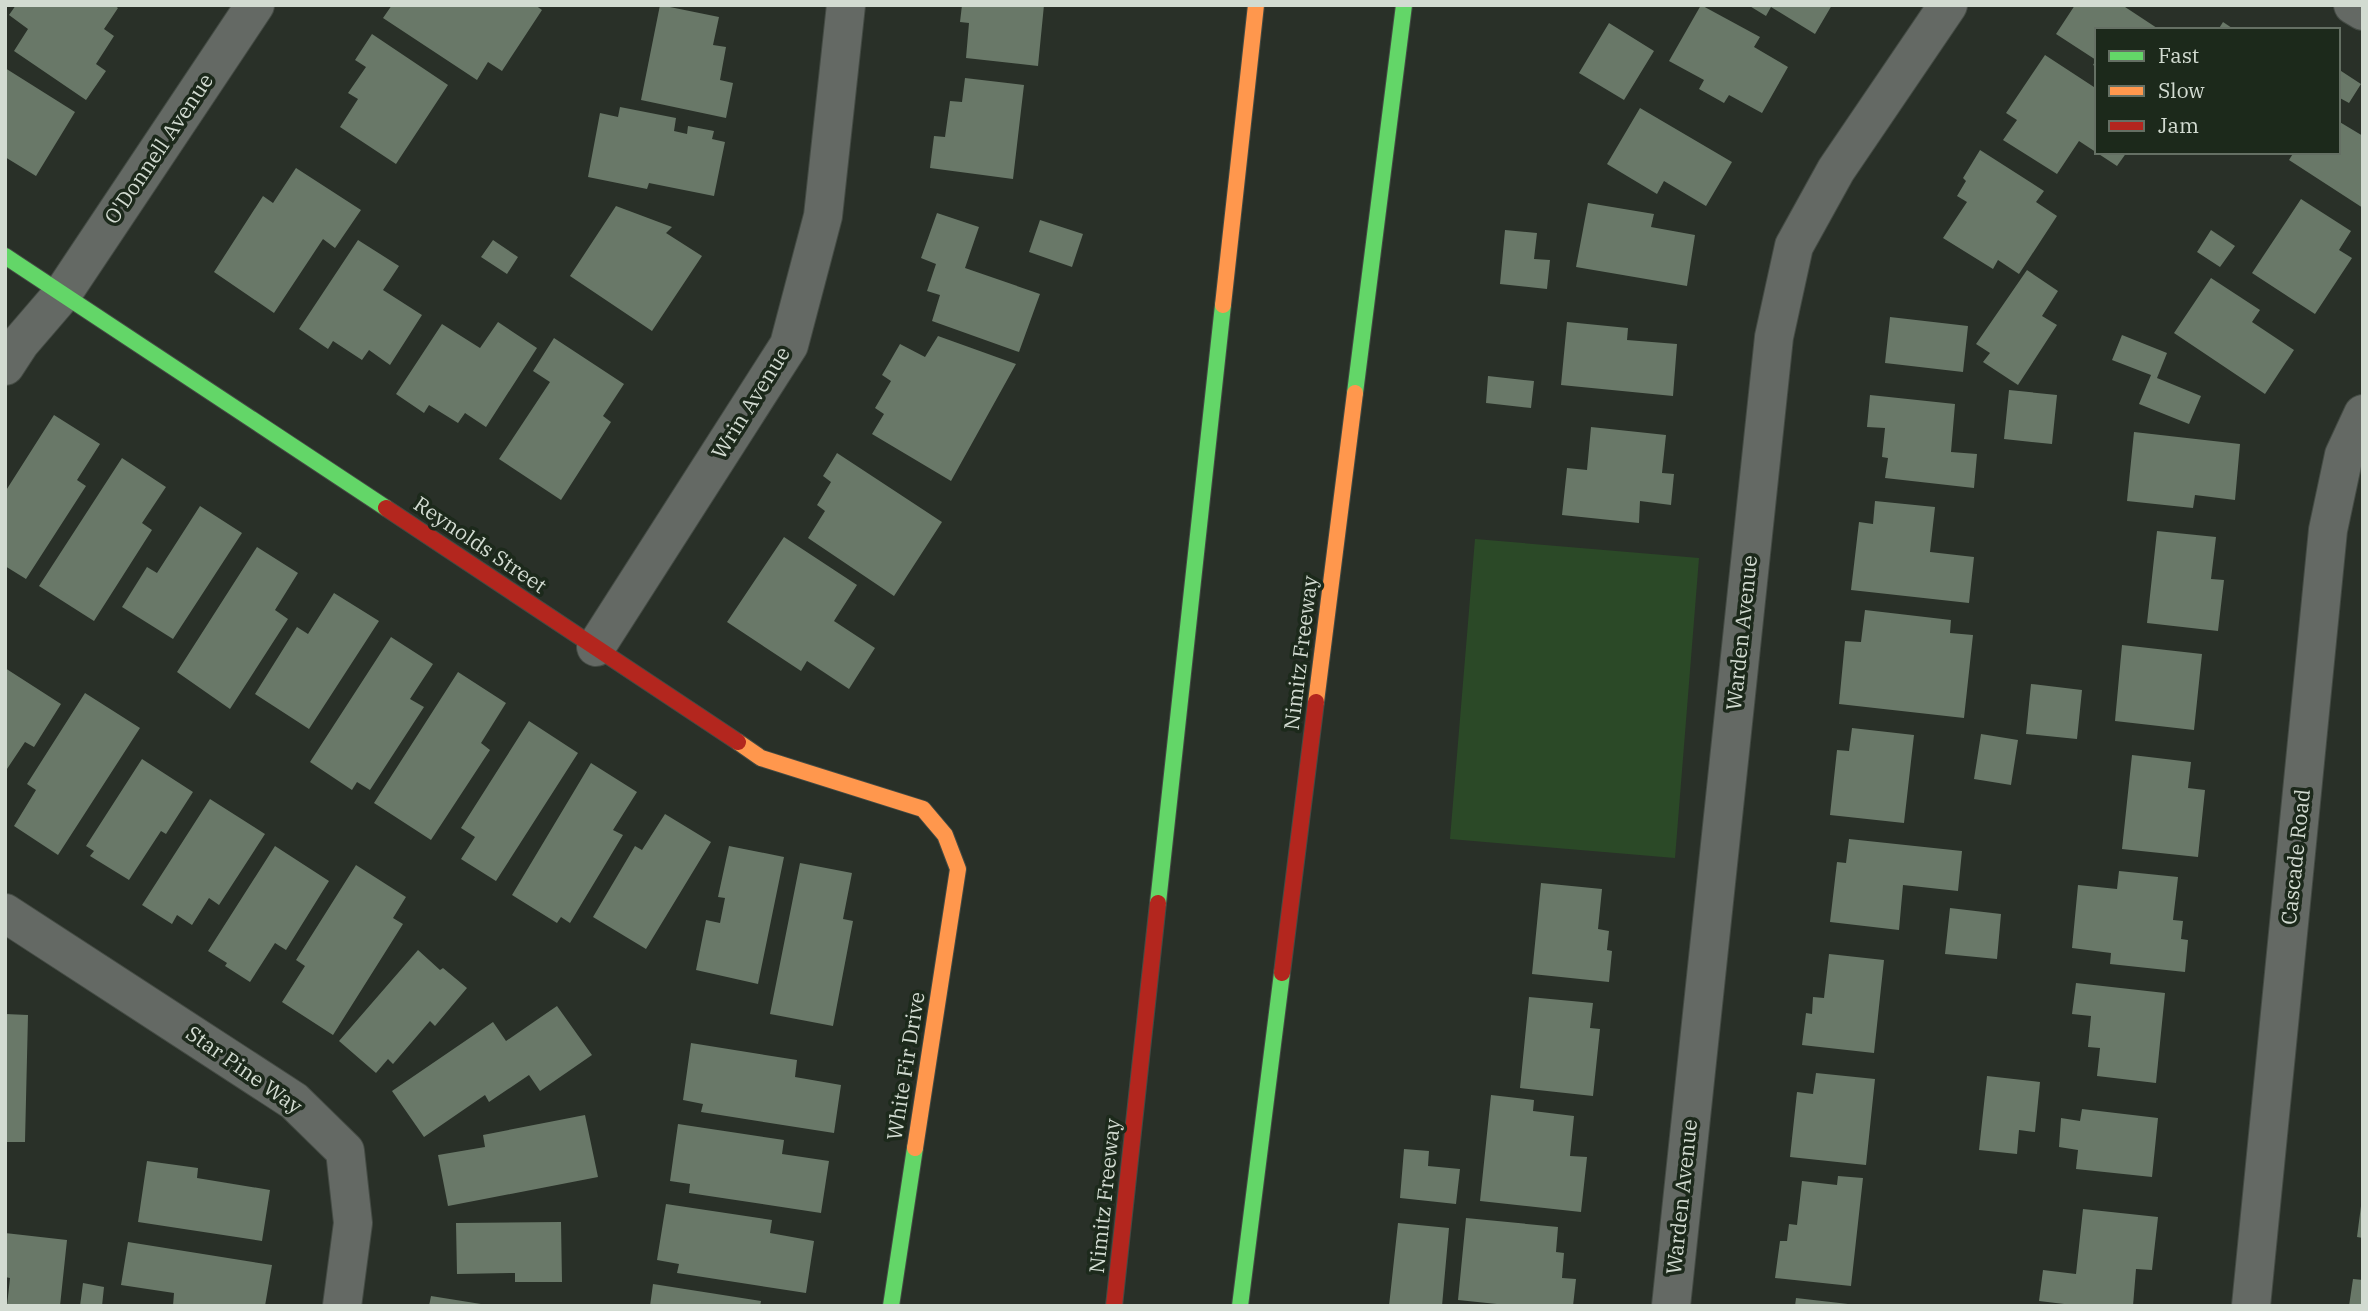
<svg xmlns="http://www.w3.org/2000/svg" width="2368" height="1311" font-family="'IBM Plex Serif',serif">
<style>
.green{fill:#2b4927}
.building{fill:#697868}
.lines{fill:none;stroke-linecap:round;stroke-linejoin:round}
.street-casing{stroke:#444b44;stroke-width:40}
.fast-casing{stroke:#444b44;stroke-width:18}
.slow-casing{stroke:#444b44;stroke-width:18}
.jam-casing{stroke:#444b44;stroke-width:18}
.street{stroke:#646964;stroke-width:38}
.fast{stroke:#63d668;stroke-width:16}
.slow{stroke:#ff974d;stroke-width:16}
.jam{stroke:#b3261e;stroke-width:16}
.labels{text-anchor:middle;stroke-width:7;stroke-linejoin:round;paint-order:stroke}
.street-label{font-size:21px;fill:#d2dbd1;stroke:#1c291b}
</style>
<rect width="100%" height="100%" fill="#293028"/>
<path class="green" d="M 1475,539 L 1699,558 L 1675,858 L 1450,839 Z"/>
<path class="building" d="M 16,5 L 114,5 L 118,8 L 104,29 L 114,36 L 96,64 L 106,71 L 86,100 L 14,51 L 28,29 L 9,15 Z
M 392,5 L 535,5 L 542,10 L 502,71 L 488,62 L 477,80 L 383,18 Z
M 660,5 L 719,17 L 713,45 L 726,47 L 720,80 L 733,83 L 726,118 L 641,100 Z
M 962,5 L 1044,5 L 1038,66 L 966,58 L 969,23 L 960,22 Z
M 1701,5 L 1760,37 L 1754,47 L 1788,67 L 1762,113 L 1729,95 L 1724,103 L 1699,89 L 1704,80 L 1669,61 Z
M 1748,5 L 1832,5 L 1815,34 L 1771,7 L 1766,16 Z
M 2075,5 L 2122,5 L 2160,30 L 2097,30 L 2097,67 L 2093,65 L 2096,60 L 2056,34 Z
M 2223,22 L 2235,30 L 2218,30 Z
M 1609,23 L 1654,51 L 1624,100 L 1579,73 Z
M 372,34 L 448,85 L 396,164 L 340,127 L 358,99 L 348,93 L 366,67 L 355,60 Z
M 2045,55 L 2097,89 L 2097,152 L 2127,152 L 2117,166 L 2079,141 L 2057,174 L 2003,140 L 2017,120 L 2006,113 Z
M 5,68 L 75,112 L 36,176 L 5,157 Z
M 2338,69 L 2361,84 L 2349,103 L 2338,97 Z
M 965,78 L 1024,85 L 1013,179 L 930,168 L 934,136 L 945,137 L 950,101 L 962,102 Z
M 620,107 L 676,118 L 674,131 L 687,134 L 688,126 L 714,131 L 712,139 L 725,142 L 714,196 L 649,183 L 647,189 L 588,177 L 600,113 L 618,117 Z
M 1640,108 L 1732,162 L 1706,206 L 1664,181 L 1657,194 L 1607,164 Z
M 2338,121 L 2363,136 L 2363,208 L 2289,160 L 2294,152 L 2338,152 Z
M 1980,150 L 2044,191 L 2036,202 L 2057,216 L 2019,274 L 1998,260 L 1993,269 L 1943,238 L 1967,202 L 1957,196 L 1966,181 L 1963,178 Z
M 296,168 L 361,210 L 335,248 L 323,239 L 274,313 L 214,272 L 263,196 L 273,203 Z
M 2301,199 L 2351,231 L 2339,250 L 2352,258 L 2315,314 L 2252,273 Z
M 1588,203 L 1654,214 L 1651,227 L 1695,235 L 1687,286 L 1576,267 Z
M 616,206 L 672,227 L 666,233 L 702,256 L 652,331 L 570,276 Z
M 937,213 L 979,227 L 965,268 L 1040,294 L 1019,352 L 932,321 L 940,295 L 927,291 L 936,264 L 921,258 Z
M 1040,220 L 1083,234 L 1072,267 L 1029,252 Z
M 1505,230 L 1537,233 L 1534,259 L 1550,260 L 1547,289 L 1500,284 Z
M 2211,230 L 2235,246 L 2220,267 L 2197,252 Z
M 358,240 L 399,266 L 383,290 L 422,315 L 390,365 L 369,350 L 362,360 L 333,341 L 328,349 L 299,329 Z
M 493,240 L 518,257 L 507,274 L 481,257 Z
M 2027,270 L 2058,291 L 2042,316 L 2057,325 L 2018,385 L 1983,362 L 1990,353 L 1976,344 Z
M 2211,278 L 2260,310 L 2252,322 L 2294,350 L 2265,394 L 2174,333 Z
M 1890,317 L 1968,326 L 1963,372 L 1885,363 Z
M 498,322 L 537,348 L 486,427 L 465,413 L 458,423 L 429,405 L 424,413 L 396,394 L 442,324 L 480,348 Z
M 1567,322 L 1628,328 L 1627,340 L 1677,344 L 1673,396 L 1561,385 Z
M 2122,335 L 2167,353 L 2157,378 L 2201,396 L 2189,424 L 2139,404 L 2151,375 L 2112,360 Z
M 938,336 L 1016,364 L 951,481 L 872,434 L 884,414 L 875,408 L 891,381 L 882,375 L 900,344 L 925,357 Z
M 554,338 L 624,384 L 603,416 L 611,422 L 561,500 L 499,459 L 550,382 L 533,371 Z
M 1488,376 L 1534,381 L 1531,408 L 1486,403 Z
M 2009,390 L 2057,395 L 2052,444 L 2004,439 Z
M 1870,395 L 1955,404 L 1951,452 L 1977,454 L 1974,488 L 1885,478 L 1888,458 L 1882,457 L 1885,428 L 1867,427 Z
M 54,415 L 100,444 L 77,480 L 86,486 L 26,579 L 5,566 L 5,492 Z
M 1591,427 L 1666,435 L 1662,473 L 1674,474 L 1671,505 L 1640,501 L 1639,523 L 1562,515 L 1567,468 L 1587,470 Z
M 2134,432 L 2240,444 L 2235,500 L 2195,495 L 2193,508 L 2127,501 Z
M 837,453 L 942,522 L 894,596 L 808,538 L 825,511 L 817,505 L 831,482 L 823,476 Z
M 122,458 L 166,487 L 142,523 L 152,530 L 94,621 L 39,586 Z
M 1875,501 L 1935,507 L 1930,552 L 1974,557 L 1969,603 L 1851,590 L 1859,522 L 1873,524 Z
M 200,506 L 242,533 L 173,639 L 122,607 L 147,567 L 157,573 Z
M 2157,531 L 2216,537 L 2211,579 L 2224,580 L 2218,631 L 2147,623 Z
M 784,537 L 857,585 L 834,621 L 875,648 L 849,689 L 807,661 L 801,671 L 727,622 Z
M 257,547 L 298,573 L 275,610 L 288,619 L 230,709 L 177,672 Z
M 334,593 L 379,621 L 309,729 L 255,694 L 297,627 L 308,634 Z
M 1865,610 L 1951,620 L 1950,633 L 1973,635 L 1964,718 L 1839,704 L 1845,641 L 1861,642 Z
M 391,637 L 433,664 L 410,699 L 424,707 L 370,790 L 357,782 L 352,790 L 310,762 Z
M 2122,645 L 2202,654 L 2194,730 L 2115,721 Z
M 5,668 L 61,704 L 34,747 L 25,742 L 5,772 Z
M 458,672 L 506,703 L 481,743 L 490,750 L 431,840 L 374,803 Z
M 2031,684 L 2082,690 L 2077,739 L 2026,734 Z
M 85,693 L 140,728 L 58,855 L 14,826 L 36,790 L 27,784 Z
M 529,721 L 578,753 L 496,881 L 461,859 L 475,837 L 461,828 Z
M 1852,728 L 1914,735 L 1904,823 L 1830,815 L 1837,750 L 1849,751 Z
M 1981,734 L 2018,740 L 2011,785 L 1974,779 Z
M 2132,755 L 2191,762 L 2188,788 L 2205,790 L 2198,857 L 2122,849 Z
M 142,759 L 193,792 L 166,834 L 161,831 L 129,880 L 90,856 L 94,851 L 86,846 Z
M 591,763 L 637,792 L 613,830 L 623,835 L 570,923 L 561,917 L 557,923 L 512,895 Z
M 210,799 L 265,834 L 219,905 L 209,898 L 192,925 L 177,915 L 172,924 L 142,905 Z
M 665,814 L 711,842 L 646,949 L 593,917 L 635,846 L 642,850 Z
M 1849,839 L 1962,851 L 1958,891 L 1903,885 L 1899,930 L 1830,922 L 1837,862 L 1846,863 Z
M 275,846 L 329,881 L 286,950 L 275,943 L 250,982 L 225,966 L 227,963 L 208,951 Z
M 729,846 L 784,857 L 758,984 L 696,970 L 706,920 L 720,923 L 725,898 L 718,897 Z
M 800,863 L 852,873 L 843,919 L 853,921 L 833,1026 L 770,1014 Z
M 356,865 L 406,897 L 393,918 L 403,924 L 333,1035 L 282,1002 L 305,966 L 296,960 Z
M 2119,871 L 2178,877 L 2173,920 L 2183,921 L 2181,939 L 2188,940 L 2185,972 L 2110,964 L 2111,953 L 2072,948 L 2078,885 L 2117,889 Z
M 1541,883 L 1602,889 L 1598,929 L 1609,931 L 1607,950 L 1612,951 L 1609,982 L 1532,974 Z
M 1950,908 L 2001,914 L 1997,959 L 1945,954 Z
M 418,950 L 440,970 L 443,968 L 467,988 L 435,1026 L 430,1021 L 393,1064 L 388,1059 L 376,1073 L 339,1041 Z
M 1829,954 L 1884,960 L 1874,1053 L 1802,1045 L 1806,1013 L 1812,1014 L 1813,997 L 1824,998 Z
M 2076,983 L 2165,993 L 2156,1083 L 2097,1076 L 2100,1048 L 2088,1047 L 2091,1016 L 2072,1014 Z
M 1529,997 L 1593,1003 L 1590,1028 L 1600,1029 L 1593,1096 L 1520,1088 Z
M 557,1006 L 592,1055 L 540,1091 L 529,1075 L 489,1102 L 485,1095 L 424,1137 L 392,1091 L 493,1022 L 506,1041 Z
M 5,1014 L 28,1015 L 25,1142 L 5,1142 Z
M 691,1043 L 797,1060 L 795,1077 L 841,1085 L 834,1133 L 701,1112 L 703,1104 L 683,1100 Z
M 1816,1073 L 1875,1079 L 1866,1165 L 1790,1157 L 1797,1092 L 1813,1094 Z
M 1987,1076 L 2040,1082 L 2035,1132 L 2019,1130 L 2017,1154 L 1979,1150 Z
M 1491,1095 L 1534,1100 L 1533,1111 L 1574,1116 L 1570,1156 L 1587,1157 L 1581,1212 L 1480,1201 Z
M 2082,1109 L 2158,1118 L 2152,1177 L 2076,1169 L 2078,1150 L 2059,1147 L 2061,1118 L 2080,1121 Z
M 585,1115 L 598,1177 L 448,1206 L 438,1155 L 485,1147 L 483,1135 Z
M 678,1124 L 784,1140 L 782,1154 L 829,1161 L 821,1213 L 689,1193 L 690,1184 L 670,1181 Z
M 1404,1149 L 1429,1151 L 1428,1166 L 1460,1169 L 1456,1204 L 1400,1198 Z
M 147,1161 L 198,1168 L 197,1178 L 270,1190 L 262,1241 L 138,1222 Z
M 1838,1176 L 1863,1178 L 1851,1286 L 1775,1278 L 1780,1241 L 1787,1241 L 1789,1224 L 1797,1225 L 1802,1181 L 1837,1185 Z
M 666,1204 L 772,1220 L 770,1233 L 814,1241 L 806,1293 L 677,1273 L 679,1264 L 657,1260 Z
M 2361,1206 L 2363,1206 L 2363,1238 L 2357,1237 Z
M 2083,1209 L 2158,1217 L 2152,1270 L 2136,1269 L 2133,1306 L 2081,1306 L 2039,1301 L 2043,1270 L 2076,1274 Z
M 1466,1218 L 1558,1227 L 1556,1252 L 1564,1253 L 1562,1278 L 1576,1279 L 1573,1306 L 1516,1306 L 1458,1300 Z
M 561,1222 L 562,1282 L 515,1282 L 515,1273 L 457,1274 L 456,1223 Z
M 1398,1223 L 1449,1228 L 1442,1306 L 1389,1306 Z
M 5,1233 L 67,1240 L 60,1306 L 7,1306 L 10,1278 L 5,1277 Z
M 128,1242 L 272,1265 L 265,1306 L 173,1306 L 174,1293 L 121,1285 Z
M 2353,1279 L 2363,1280 L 2363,1306 L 2349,1306 Z
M 83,1283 L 104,1287 L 102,1306 L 80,1306 Z
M 653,1284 L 761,1301 L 760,1306 L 650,1306 Z
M 431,1296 L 481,1304 L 481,1306 L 429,1306 Z
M 1796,1298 L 1848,1304 L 1848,1306 L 1795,1306 Z"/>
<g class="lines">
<g class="street-casing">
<path id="street" d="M 2353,5 L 2363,11
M 5,366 L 20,343 L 63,293 L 255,5
M 596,647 L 789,345 L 823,216 L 846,5
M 5,913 L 294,1101 L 345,1151 L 353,1223 L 342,1306
M 1671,1306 L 1774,337 L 1794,246 L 1836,170 L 1948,5
M 2251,1306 L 2328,530 L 2344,455 L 2363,414"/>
</g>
<g class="fast-casing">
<path id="fast" d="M 5,256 L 386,508
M 1355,393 L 1404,5
M 1158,903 L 1223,305
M 891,1306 L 915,1148
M 1240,1306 L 1282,973"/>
</g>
<g class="slow-casing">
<path id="slow" d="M 1223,305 L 1256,5
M 1316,702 L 1355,393
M 738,742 L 761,758 L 923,809 L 945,835 L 958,869 L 915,1148"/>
</g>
<g class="jam-casing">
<path id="jam" d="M 386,508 L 738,742
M 1282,973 L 1316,702
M 1114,1306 L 1158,903"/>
</g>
<use href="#street" class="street"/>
<use href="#fast" class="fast"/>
<use href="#slow" class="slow"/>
<use href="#jam" class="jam"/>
</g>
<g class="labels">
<g class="street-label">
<text transform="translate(159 149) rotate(-56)" y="7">O'Donnell Avenue</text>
<text transform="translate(751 403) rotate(-58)" y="7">Wrin Avenue</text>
<text transform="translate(480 545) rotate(34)" y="7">Reynolds Street</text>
<text transform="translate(1742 633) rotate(-84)" y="7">Warden Avenue</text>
<text transform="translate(1301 653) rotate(-83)" y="7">Nimitz Freeway</text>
<text transform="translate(2296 857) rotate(-84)" y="7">Cascade Road</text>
<text transform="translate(906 1066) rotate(-81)" y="7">White Fir Drive</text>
<text transform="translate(244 1070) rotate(35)" y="7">Star Pine Way</text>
<text transform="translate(1105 1196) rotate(-84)" y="7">Nimitz Freeway</text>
<text transform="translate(1682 1197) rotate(-84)" y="7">Warden Avenue</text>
</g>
</g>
<rect width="2368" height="1311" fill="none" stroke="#d2dbd1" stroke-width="14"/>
<rect x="2095" y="28" width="245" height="126" fill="#1c291b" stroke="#657064" stroke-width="2"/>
<rect x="2109" y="51" width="35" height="10" fill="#63d668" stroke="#657064" stroke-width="2"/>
<text x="2158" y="63" font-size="21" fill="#d2dbd1">Fast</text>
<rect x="2109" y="86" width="35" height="10" fill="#ff974d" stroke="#657064" stroke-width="2"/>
<text x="2158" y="98" font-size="21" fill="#d2dbd1">Slow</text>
<rect x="2109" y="121" width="35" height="10" fill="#b3261e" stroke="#657064" stroke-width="2"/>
<text x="2158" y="133" font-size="21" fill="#d2dbd1">Jam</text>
</svg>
